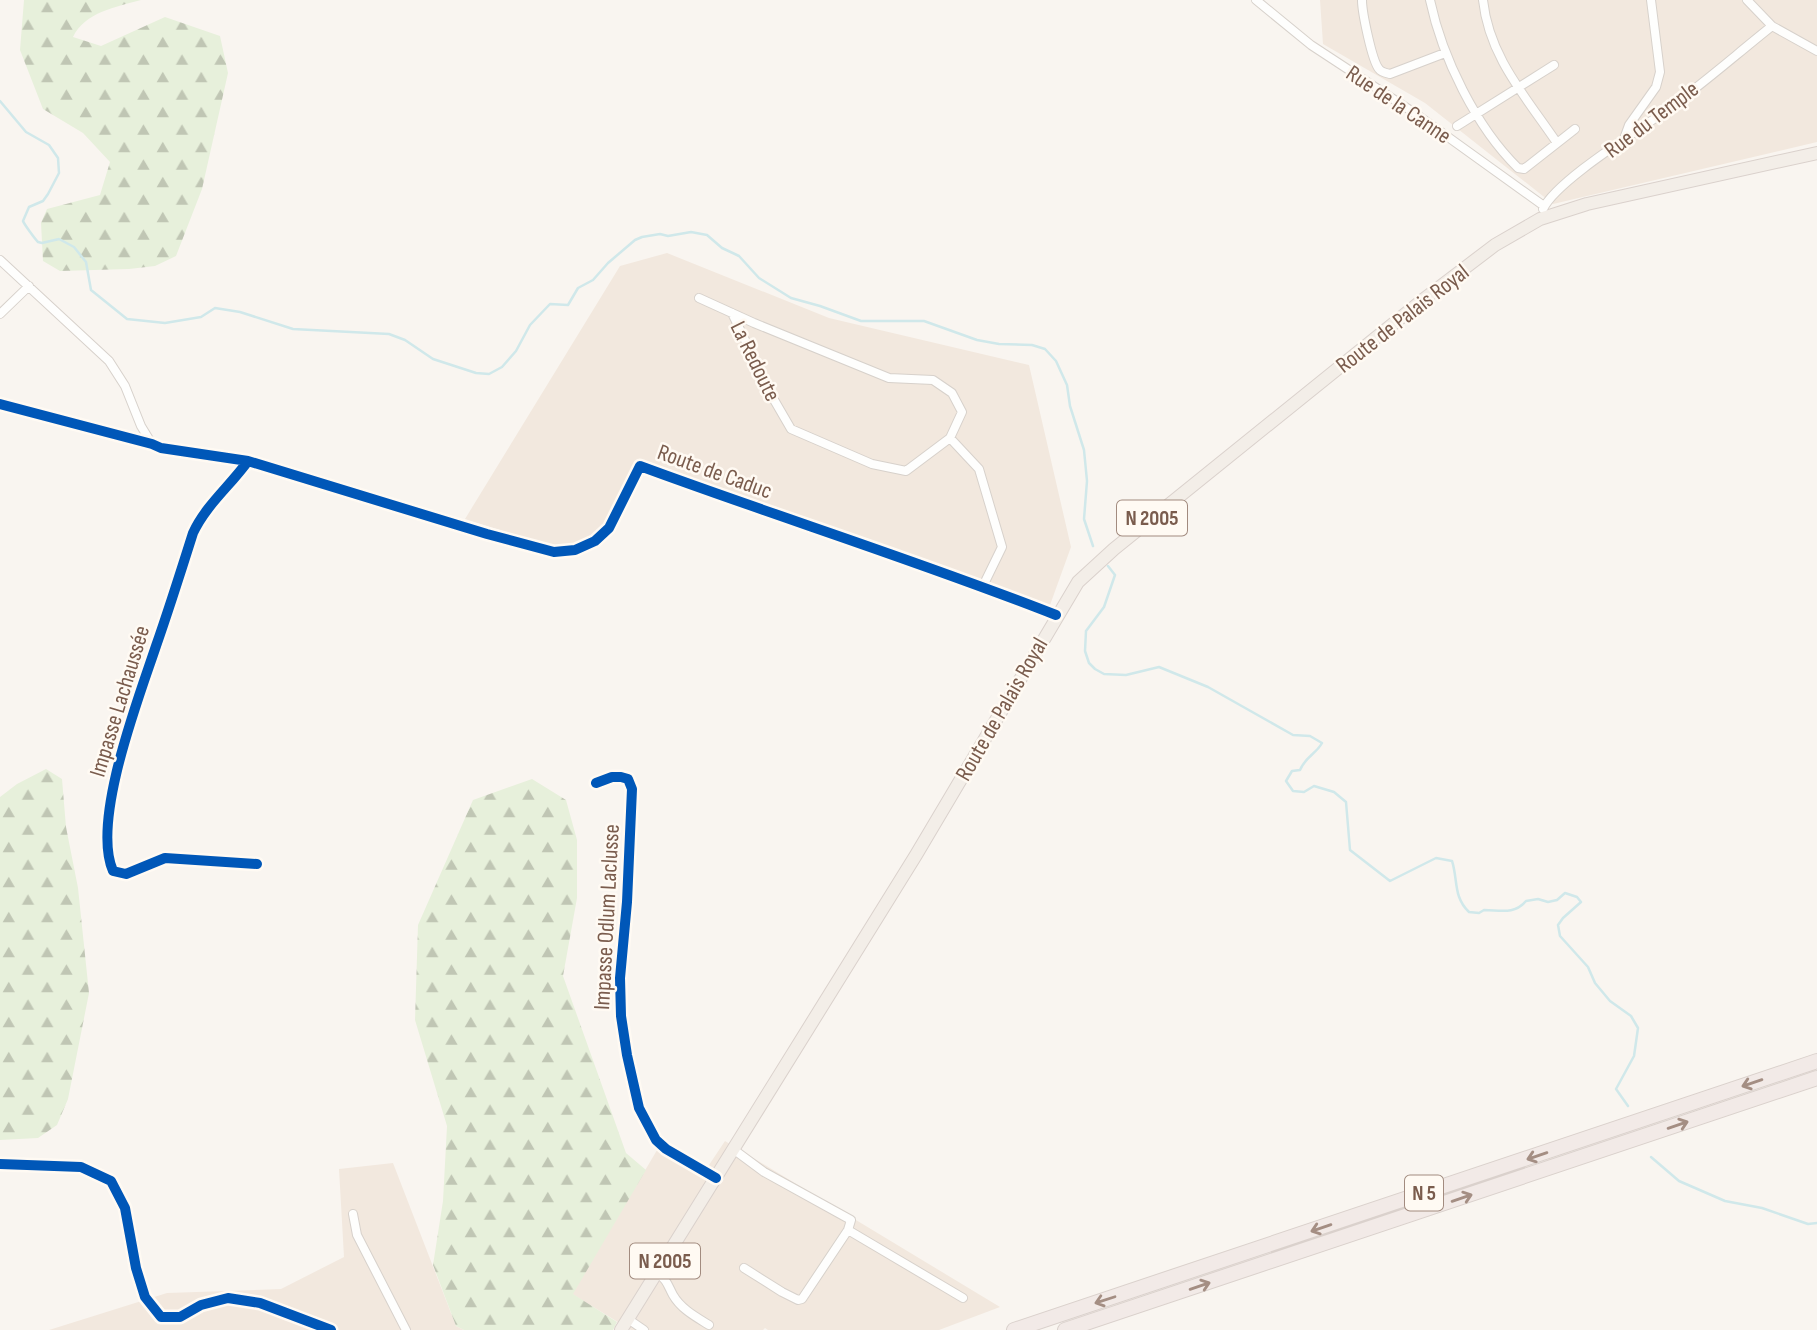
<svg xmlns="http://www.w3.org/2000/svg" width="1817" height="1330" font-family="'Sofia Sans Condensed',sans-serif">
<style>
.residential{fill:#f2e8de}
.forest{fill:url(#forest-firs)}
.lines{fill:none;stroke-linecap:round;stroke-linejoin:round}
.stream{stroke:#d0e8ea;stroke-width:2.5}
.street-casing{stroke:#d7d1cb;stroke-width:10}
.primary-casing{stroke:#dad1cc;stroke-width:14}
.highway-casing{stroke:#dad1cc;stroke-width:16}
.street{stroke:#fefefd;stroke-width:8}
.primary{stroke:#f3eee8;stroke-width:12}
.highway{stroke:#f2eae7;stroke-width:14}
.cycleway-casing{stroke:#fffaf3;stroke-width:15}
.cycleway{stroke:#0057b8;stroke-width:10}
.oneway{stroke:#a48e83}
.labels{text-anchor:middle;stroke-width:5;stroke-linejoin:round;paint-order:stroke}
.shield{fill:#fffaf3;stroke:#a28b7f;stroke-width:2}
.shield-label{font-size:21px;font-weight:bold;fill:#7a5c4d}
.street-label{font-size:23px;fill:#7a5c4d;stroke:#fffaf3}
</style>
<defs>
<pattern id="forest-firs" width="22" height="20" patternUnits="userSpaceOnUse" patternTransform="scale(1.75)"><rect width="22" height="20" fill="#e7f0db"/><path d="M5 1l3.5 6h-7zM16 11l3.5 6h-7z" fill="#c0c6b4"/></pattern>
</defs>
<rect width="100%" height="100%" fill="#f9f5f0"/>
<path class="residential" d="M 1320,0 L 1817,0 L 1817,142 L 1553,204 L 1425,103 L 1323,44 Z
M 667,253 L 829,318 L 1029,365 L 1071,547 L 1050,605 L 638,463 L 606,525 L 593,539 L 575,548 L 553,547 L 465,519 L 620,266 Z
M 663,1140 L 707,1168 L 725,1141 L 1000,1307 L 939,1330 L 768,1330 L 765,1328 L 763,1330 L 631,1330 L 572,1294 Z
M 393,1163 L 456,1326 L 464,1330 L 49,1330 L 167,1293 L 281,1289 L 344,1257 L 339,1169 Z"/>
<path class="forest" d="M 24,0 L 141,0 C 116,7 85,12 73,37 L 101,46 L 165,17 L 220,36 L 228,73 L 202,189 L 176,256 L 155,266 L 129,269 L 60,271 L 43,261 L 41,223 L 47,209 L 100,195 L 110,162 L 83,133 L 43,109 L 20,50 Z
M 46,769 L 62,779 L 66,827 L 78,888 L 89,993 L 68,1099 L 57,1125 L 38,1138 L 0,1140 L 0,797 L 17,784 Z
M 532,779 L 566,800 L 577,840 L 577,898 L 563,976 L 626,1153 L 646,1170 L 573,1294 L 617,1322 L 613,1330 L 464,1330 L 456,1326 L 433,1265 L 443,1201 L 447,1126 L 415,1020 L 418,925 L 473,800 Z"/>
<g class="lines">
<path class="stream" d="M 0,101 L 26,132 L 49,145 L 58,158 L 59,173 L 48,194 L 43,201 L 29,207 L 23,221 C 24,224 35,239 38,242 L 42,243 L 59,239 L 74,247 L 86,262 L 91,290 L 127,319 L 165,323 L 201,317 L 215,308 L 240,312 L 293,329 L 389,334 L 405,340 L 433,359 L 476,373 L 489,374 L 502,367 L 516,351 L 530,325 L 550,304 L 568,305 L 578,288 L 593,280 L 608,263 L 635,240 L 642,237 L 660,234 L 668,236 L 691,232 L 707,235 L 722,248 L 739,256 L 759,278 L 791,298 L 820,306 L 861,321 L 924,321 L 977,340 L 999,344 L 1032,345 L 1045,349 L 1056,361 L 1067,385 L 1070,406 L 1084,450 L 1087,481 L 1084,519 L 1093,546
M 1108,566 L 1115,575 L 1104,607 L 1086,631 L 1085,651 L 1089,663 L 1095,669 L 1104,674 L 1126,675 L 1159,667 L 1208,687 L 1293,735 L 1310,736 L 1322,743 C 1316,754 1306,756 1300,770 L 1292,771 L 1286,781 L 1293,791 L 1304,792 L 1314,786 L 1334,792 L 1346,802 L 1350,850 L 1390,881 L 1436,858 L 1452,861 C 1458,879 1453,897 1469,912 L 1479,913 L 1484,910 C 1500,910 1514,915 1526,901 L 1538,899 L 1548,902 L 1557,900 L 1565,893 L 1577,897 L 1581,902 L 1563,918 L 1558,925 L 1560,936 L 1588,967 L 1595,983 L 1610,1001 L 1631,1016 L 1638,1028 L 1634,1056 L 1616,1089 L 1628,1106
M 1651,1157 L 1679,1181 L 1725,1201 L 1762,1208 L 1808,1224 L 1817,1223"/>
<g class="street-casing">
<path id="street" d="M 1256,0 L 1311,45 L 1416,114 L 1544,206
M 1362,0 C 1362,12 1372,61 1379,69 C 1381,72 1386,73 1390,74 L 1445,53
M 1430,0 C 1442,57 1476,127 1518,168 L 1524,169 L 1575,129
M 1483,0 C 1489,57 1526,97 1557,143
M 1747,0 L 1772,26 L 1817,51
M 1457,126 L 1554,65
M 1625,136 L 1629,125 L 1656,87 L 1660,72 L 1651,0
M 1543,209 C 1555,183 1628,137 1654,119 C 1695,91 1733,57 1772,26
M 0,260 L 109,361 L 125,386 L 141,426 L 152,444
M 699,298 L 754,323 L 889,378 L 933,380 L 952,393 L 962,412 L 950,438 L 906,471 L 872,464 L 791,429 L 773,398 L 732,313
M 0,314 L 29,286
M 0,404 L 152,444 L 161,448 L 248,461 L 487,534 L 554,552 L 575,550 L 595,541 L 609,528 L 640,466 C 778,517 919,561 1056,615
M 950,438 L 979,469 L 1002,547 L 983,586
M 248,461 C 230,486 206,505 193,533 C 181,571 169,609 156,646 C 139,697 91,821 113,871 L 126,874 L 165,858 L 257,864
M 596,783 L 612,777 L 621,777 L 628,779 L 632,789 L 627,902 L 620,978 L 621,1016 L 627,1055 L 639,1108 L 656,1140 L 666,1149 L 716,1178
M 733,1149 L 764,1172 L 851,1220 L 848,1230 L 802,1299 L 798,1300 L 782,1292 L 744,1268
M 0,1164 L 81,1167 L 111,1181 L 125,1208 L 136,1268 L 145,1297 L 161,1317 L 180,1317 L 201,1305 L 228,1298 L 260,1303 L 331,1330
M 353,1214 L 357,1235 L 406,1330
M 848,1230 L 963,1298
M 657,1273 C 667,1279 668,1286 673,1295 C 681,1309 696,1317 709,1325
M 628,1319 L 644,1330"/>
</g>
<g class="primary-casing">
<path id="primary" d="M 621,1330 L 916,855 L 1078,582 L 1114,549 L 1424,299 L 1495,245 L 1540,219 L 1587,204 L 1817,153"/>
</g>
<g class="highway-casing">
<path id="highway" d="M 1014,1330 L 1817,1061
M 1065,1330 L 1817,1078"/>
</g>
<use href="#street" class="street"/>
<use href="#primary" class="primary"/>
<use href="#highway" class="highway"/>
<g class="cycleway-casing">
<path id="cycleway" d="M 0,404 L 152,444 L 161,448 L 248,461 L 487,534 L 554,552 L 575,550 L 595,541 L 609,528 L 640,466 C 778,517 919,561 1056,615
M 248,461 C 230,486 206,505 193,533 C 181,571 169,609 156,646 C 139,697 91,821 113,871 L 126,874 L 165,858 L 257,864
M 596,783 L 612,777 L 621,777 L 628,779 L 632,789 L 627,902 L 620,978 L 621,1016 L 627,1055 L 639,1108 L 656,1140 L 666,1149 L 716,1178
M 0,1164 L 81,1167 L 111,1181 L 125,1208 L 136,1268 L 145,1297 L 161,1317 L 180,1317 L 201,1305 L 228,1298 L 260,1303 L 331,1330"/>
</g>
<use href="#cycleway" class="cycleway"/>
</g>
<defs><path id="oneway-shaft" d="M-6 0H5M1.5-3L5.5 0L1.5 3" fill="none" stroke-width="1.6" stroke-linecap="round" stroke-linejoin="round" transform="scale(1.75)"/></defs>
<g class="oneway">
<use href="#oneway-shaft" transform="translate(1752 1083) rotate(161)"/>
<use href="#oneway-shaft" transform="translate(1678 1125) rotate(-19)"/>
<use href="#oneway-shaft" transform="translate(1537 1156) rotate(161)"/>
<use href="#oneway-shaft" transform="translate(1462 1198) rotate(-19)"/>
<use href="#oneway-shaft" transform="translate(1321 1228) rotate(161)"/>
<use href="#oneway-shaft" transform="translate(1200 1286) rotate(-19)"/>
<use href="#oneway-shaft" transform="translate(1105 1300) rotate(162)"/>
</g>
<g class="labels">
<g class="shield">
<rect x="1117" y="500.5" width="70" height="35" rx="5"/>
<rect x="1405" y="1175.5" width="38" height="35" rx="5"/>
<rect x="630" y="1243.5" width="70" height="35" rx="5"/>
</g>
<g class="shield-label">
<text x="1152" y="525">N 2005</text>
<text x="1424" y="1200">N 5</text>
<text x="665" y="1268">N 2005</text>
</g>
<g class="street-label">
<text transform="translate(1399 104) rotate(34)" y="8">Rue de la Canne</text>
<text transform="translate(1651 119) rotate(-37)" y="8">Rue du Temple</text>
<text transform="translate(1402 318) rotate(-38)" y="8">Route de Palais Royal</text>
<text transform="translate(756 361) rotate(64)" y="8">La Redoute</text>
<text transform="translate(715 471) rotate(20)" y="8">Route de Caduc</text>
<text transform="translate(119 701) rotate(-73)" y="8">Impasse Lachaussée</text>
<text transform="translate(1001 709) rotate(-60)" y="8">Route de Palais Royal</text>
<text transform="translate(606 917) rotate(-87)" y="8">Impasse Odlum Laclusse</text>
</g>
</g>
</svg>
